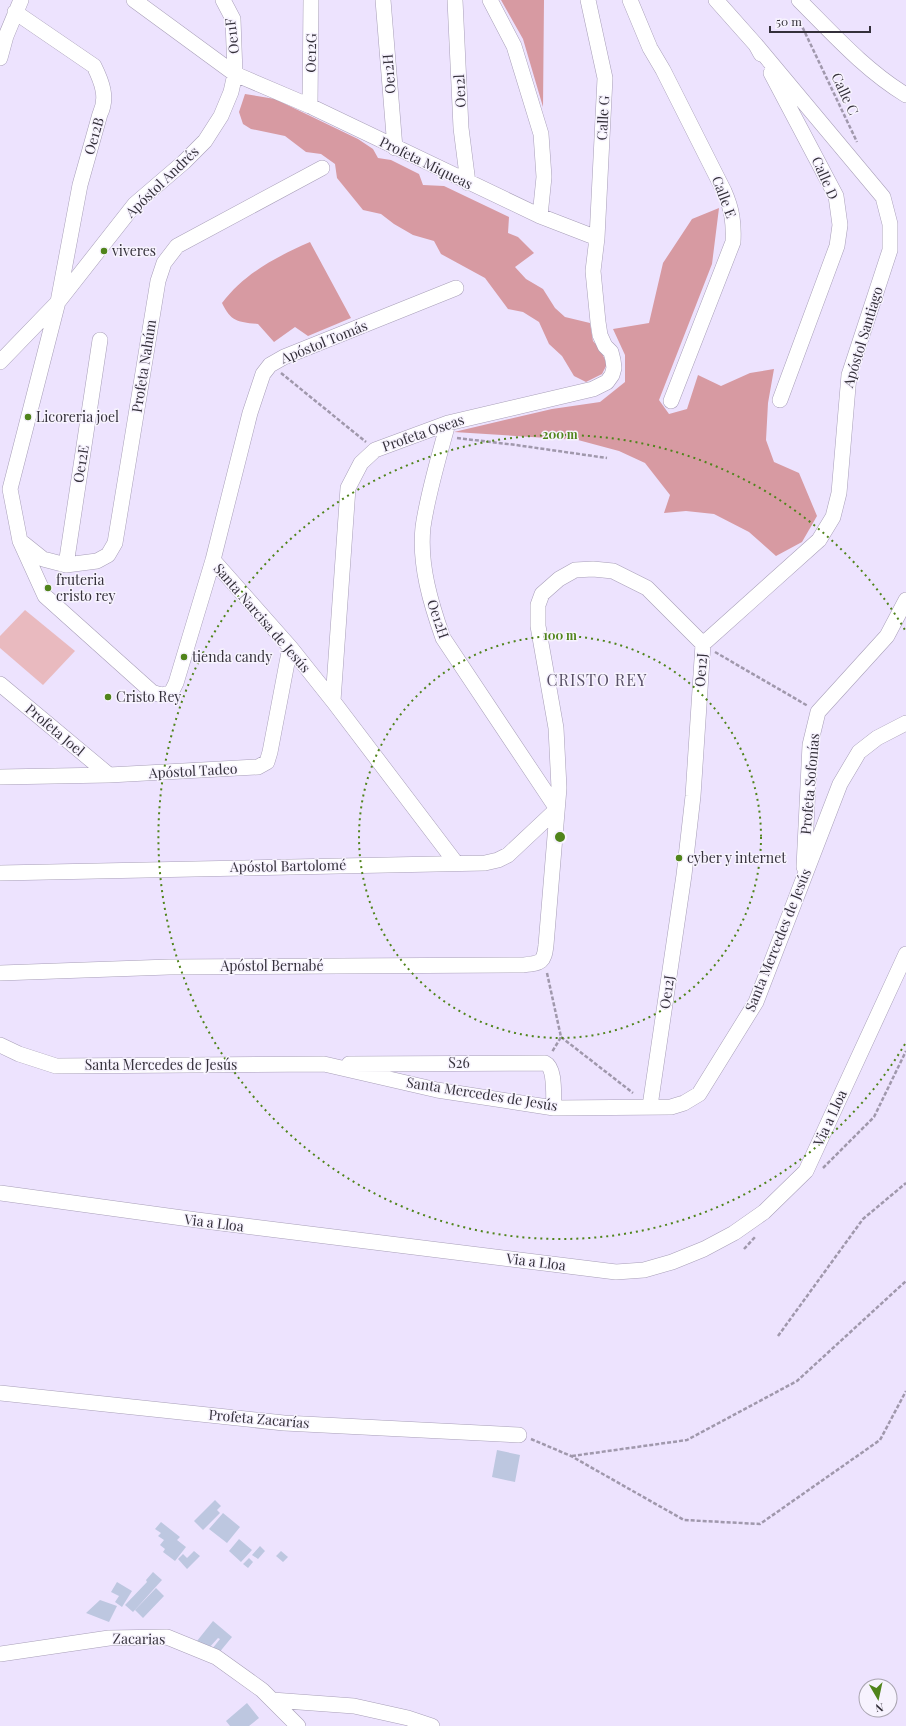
<svg xmlns="http://www.w3.org/2000/svg" width="906" height="1726" font-family="'Playfair Display',serif">
<style>
.green{fill:#e9babf}
.forest{fill:#d79aa2}
.building{fill:#bdc7e0}
.lines{fill:none;stroke-linecap:round;stroke-linejoin:round}
.minor-casing{stroke:#a89fb8;stroke-width:16}
.path{stroke:#a098ac;stroke-width:2.5;stroke-dasharray:4 2;stroke-linecap:butt}
.minor{stroke:#fff;stroke-width:15}
.ring{fill:none;stroke:#50841b;stroke-width:2;stroke-dasharray:2 4}
.poi-dot{fill:#50841b;stroke:#f7f3fe;stroke-width:1.5}
.labels{text-anchor:middle;stroke-width:3;stroke-linejoin:round;paint-order:stroke}
.street-label{font-size:14px;fill:#34303a;stroke:#f7f3fe}
.poi-label{font-size:14px;fill:#34303a;stroke:#f7f3fe;text-anchor:start}
.quarter-label{font-size:16px;letter-spacing:1px;fill:#574f65;stroke:#f7f3fe}
.centre{fill:#50841b;stroke:#f7f3fe;stroke-width:2}
.ring-label{font-size:12px;text-anchor:middle;font-weight:bold;fill:#50841b;stroke:#f7f3fe;stroke-width:3;stroke-linejoin:round;paint-order:stroke}
</style>
<rect width="100%" height="100%" fill="#ede3fe"/>
<path class="green" d="M 25,610 L 75,651 L 43,685 L 0,648 L 0,636 Z"/>
<path class="forest" d="M 501,0 L 544,0 L 543,107 L 523,39 Z
M 245,94 L 275,99 L 358,139 L 373,149 L 378,158 L 391,160 L 419,174 L 423,185 L 444,186 L 509,217 L 508,233 L 518,237 L 534,253 L 515,267 L 526,279 L 543,289 L 555,308 L 565,317 L 590,323 L 593,341 L 600,349 L 607,364 L 602,374 L 586,382 L 574,376 L 562,356 L 549,344 L 539,322 L 523,312 L 508,309 L 485,278 L 441,254 L 434,241 L 413,235 L 394,224 L 381,214 L 363,210 L 337,178 L 335,164 L 321,154 L 306,152 L 285,136 L 251,129 L 243,124 L 239,112 Z
M 719,208 L 712,264 L 659,400 L 669,414 L 687,409 L 698,375 L 721,386 L 750,373 L 774,369 L 768,403 L 766,440 L 774,462 L 799,473 L 817,516 L 802,542 L 776,556 L 749,532 L 714,514 L 686,511 L 664,513 L 670,495 L 645,463 L 619,451 L 578,440 L 454,432 L 552,409 L 600,402 L 625,382 L 625,355 L 613,329 L 649,323 L 663,263 L 692,219 Z
M 310,242 L 351,318 L 308,336 L 295,327 L 274,342 L 258,324 C 238,322 231,322 222,303 C 245,273 276,257 310,242 Z"/>
<path class="building" d="M 497,1450 L 520,1455 L 515,1482 L 492,1477 Z
M 215,1500 L 221,1506 L 217,1510 L 220,1513 L 203,1530 L 194,1521 Z
M 223,1513 L 240,1527 L 227,1543 L 209,1529 Z
M 161,1522 L 180,1537 L 177,1540 L 186,1547 L 175,1561 L 163,1552 L 165,1549 L 160,1545 L 164,1540 L 158,1536 L 161,1533 L 155,1529 Z
M 239,1539 L 252,1550 L 241,1562 L 229,1551 Z
M 260,1546 L 265,1551 L 258,1559 L 252,1555 Z
M 194,1551 L 200,1556 L 187,1569 L 178,1559 L 183,1554 L 187,1558 Z
M 281,1551 L 288,1557 L 283,1562 L 276,1556 Z
M 249,1558 L 253,1562 L 248,1568 L 243,1564 Z
M 153,1572 L 162,1580 L 133,1612 L 125,1605 L 147,1582 L 146,1580 Z
M 117,1582 L 132,1591 L 122,1607 L 115,1602 L 119,1596 L 111,1592 Z
M 156,1588 L 164,1596 L 143,1618 L 135,1610 Z
M 100,1600 L 117,1606 L 109,1622 L 86,1613 Z
M 213,1621 L 232,1637 L 218,1654 L 212,1649 L 220,1639 L 218,1638 L 208,1649 L 197,1641 Z
M 247,1703 L 259,1718 L 249,1726 L 230,1726 L 226,1721 Z"/>
<g class="lines">
<g class="minor-casing">
<path id="minor" d="M 134,0 L 235,74 L 310,106 L 540,216 L 597,238 L 593,271 L 598,322 L 600,335 L 605,346 L 611,352 L 613,360 L 614,368 L 612,375 L 607,382 L 593,389 L 448,423 L 375,450 L 361,463 L 348,488 L 333,701
M 383,0 L 395,148
M 455,0 L 461,128 L 468,183
M 490,0 L 514,46 L 541,134 L 544,177 L 540,216
M 588,0 L 605,78 L 597,238
M 630,0 L 650,48 L 663,70 L 724,191 C 732,209 734,223 733,242 L 671,401
M 716,0 L 756,45 L 761,54
M 799,0 C 833,34 865,70 906,95
M 15,12 L 94,66 C 102,82 108,98 100,114 L 80,185 L 58,302 L 10,489 L 20,541 L 45,596 L 152,692 L 161,695 L 171,693 L 176,683 L 213,560 L 250,413 L 263,374 L 270,365 L 284,357 L 456,288
M 0,58 L 6,36 L 21,0
M 771,73 L 836,196 L 840,225 L 837,246 L 780,400
M 310,106 L 311,0
M 0,362 L 58,302 L 135,204 L 184,162 L 205,141 L 221,116 L 231,92 L 235,74 L 233,19 L 223,0
M 448,423 C 439,457 428,492 423,527 C 419,565 431,604 443,638 L 557,809
M 23,543 L 43,559 L 66,565 L 97,561 L 108,555 L 115,543 L 158,281 L 164,263 L 177,246 L 322,168
M 213,560 L 290,647 L 333,701 L 456,863
M 66,565 L 100,340
M 703,644 L 819,540 L 833,517 L 839,493 L 849,375 L 890,250 L 890,224 L 883,197 L 756,45
M 0,684 L 109,775
M 0,777 L 109,775 L 258,767 L 267,762 L 270,752 L 290,647
M 804,867 L 810,745 L 818,712 L 887,636 L 906,600
M 0,873 L 485,863 L 498,860 L 508,855 L 557,809
M 0,973 L 169,967 L 523,965 C 541,963 544,963 546,945 L 559,788 L 556,728 L 538,626 L 538,605 L 542,594 L 559,579 L 575,570 L 593,569 L 613,571 L 647,588 L 703,644 L 693,796 L 684,875 L 650,1106
M 0,1045 L 19,1054 L 56,1066 L 324,1064 L 437,1090 L 554,1108 L 671,1107 L 684,1103 L 699,1094 L 756,1002 L 840,784 L 859,752 L 877,738 L 906,723
M 349,1064 L 545,1063 C 556,1068 553,1097 554,1108
M 0,1193 L 197,1220 L 616,1272 L 644,1270 L 672,1262 L 704,1249 L 734,1233 L 764,1212 L 806,1171 L 906,954
M 0,1393 L 284,1423 L 519,1435
M 0,1654 L 109,1638 L 167,1637 L 216,1657 L 262,1690 L 298,1726
M 272,1700 L 354,1706 L 408,1718 L 432,1726"/>
</g>
<path class="path" d="M 800,22 L 857,142
M 281,373 L 366,442
M 457,438 L 516,445 L 607,458
M 715,652 L 808,706
M 547,973 L 561,1037 L 552,1052
M 561,1037 L 633,1093
M 823,1168 L 874,1117 L 906,1051
M 744,1249 L 756,1236
M 778,1336 L 863,1219 L 906,1183
M 531,1439 L 571,1456 L 684,1520 L 760,1524 L 880,1440 L 906,1391
M 572,1456 L 687,1440 L 797,1381 L 906,1281"/>
<use href="#minor" class="minor"/>
</g>
<g class="ring">
<circle cx="560" cy="837" r="201"/>
<path d="M905 1044A402 402 0 1 1 905 630"/>
</g>
<g class="poi-dot">
<circle cx="104" cy="251" r="4"/>
<circle cx="28" cy="417" r="4"/>
<circle cx="48" cy="588" r="4"/>
<circle cx="184" cy="657" r="4"/>
<circle cx="108" cy="697" r="4"/>
<circle cx="679" cy="858" r="4"/>
</g>
<g class="labels">
<g class="street-label">
<text transform="translate(232 36) rotate(-97)" y="5">Oe11F</text>
<text transform="translate(311 53) rotate(-89)" y="5">Oe12G</text>
<text transform="translate(389 74) rotate(-94)" y="5">Oe12H</text>
<text transform="translate(460 91) rotate(-93)" y="5">Oe12l</text>
<text transform="translate(845 94) rotate(65)" y="5">Calle C</text>
<text transform="translate(603 118) rotate(-87)" y="5">Calle G</text>
<text transform="translate(94 136) rotate(-74)" y="5">Oe12B</text>
<text transform="translate(426 163) rotate(26)" y="5">Profeta Miqueas</text>
<text transform="translate(825 178) rotate(66)" y="5">Calle D</text>
<text transform="translate(162 182) rotate(-44)" y="5">Apóstol Andrés</text>
<text transform="translate(724 197) rotate(69)" y="5">Calle E</text>
<text transform="translate(863 337) rotate(-73)" y="5">Apóstol Santiago</text>
<text transform="translate(324 342) rotate(-22)" y="5">Apóstol Tomás</text>
<text transform="translate(144 366) rotate(-81)" y="5">Profeta Nahúm</text>
<text transform="translate(423 433) rotate(-19)" y="5">Profeta Oseas</text>
<text transform="translate(81 464) rotate(-81)" y="5">Oe12E</text>
<text transform="translate(262 618) rotate(49)" y="5">Santa Narcisa de Jesús</text>
<text transform="translate(438 619) rotate(71)" y="5">Oe12H</text>
<text transform="translate(701 670) rotate(-86)" y="5">Oe12J</text>
<text transform="translate(55 730) rotate(40)" y="5">Profeta Joel</text>
<text transform="translate(193 771) rotate(-3)" y="5">Apóstol Tadeo</text>
<text transform="translate(810 784) rotate(-85)" y="5">Profeta Sofonías</text>
<text transform="translate(288 866) rotate(-1)" y="5">Apóstol Bartolomé</text>
<text transform="translate(778 940) rotate(-68)" y="5">Santa Mercedes de Jesús</text>
<text x="272" y="971">Apóstol Bernabé</text>
<text transform="translate(667 992) rotate(-82)" y="5">Oe12J</text>
<text x="459" y="1068">S26</text>
<text x="161" y="1070">Santa Mercedes de Jesús</text>
<text transform="translate(482 1094) rotate(9)" y="5">Santa Mercedes de Jesús</text>
<text transform="translate(830 1118) rotate(-65)" y="5">Via a Lloa</text>
<text transform="translate(214 1223) rotate(7)" y="5">Via a Lloa</text>
<text transform="translate(536 1262) rotate(7)" y="5">Via a Lloa</text>
<text transform="translate(259 1419) rotate(5)" y="5">Profeta Zacarías</text>
<text transform="translate(139 1639) rotate(1)" y="5">Zacarias</text>
</g>
<g class="poi-label">
<text x="112" y="256">viveres</text>
<text x="36" y="422">Licoreria joel</text>
<text x="56" y="585">fruteria<tspan x="56" dy="16">cristo rey</tspan></text>
<text x="192" y="662">tienda candy</text>
<text x="116" y="702">Cristo Rey</text>
<text x="687" y="863">cyber y internet</text>
</g>
<g class="quarter-label">
<text x="597" y="686">CRISTO REY</text>
</g>
</g>
<circle cx="560" cy="837" r="6" class="centre"/>
<g class="ring-label">
<text x="560" y="439">200 m</text>
<text x="560" y="640">100 m</text>
</g>
<g transform="translate(878 1698) rotate(171)"><circle r="19" fill="#f7f3fe" stroke="#a9a5b0"/>
<path d="M0-3L7 15L0 10L-7 15Z" fill="#50841b"/>
<text y="-6" font-size="11" font-weight="bold" text-anchor="middle" fill="#34303a">N</text>
</g>
<path d="M770 26v6h100v-6" fill="none" stroke="#34303a" stroke-width="2"/>
<text x="776" y="26" font-size="12" fill="#34303a" stroke="#f7f3fe" stroke-width="3" paint-order="stroke">50 m</text>
</svg>
